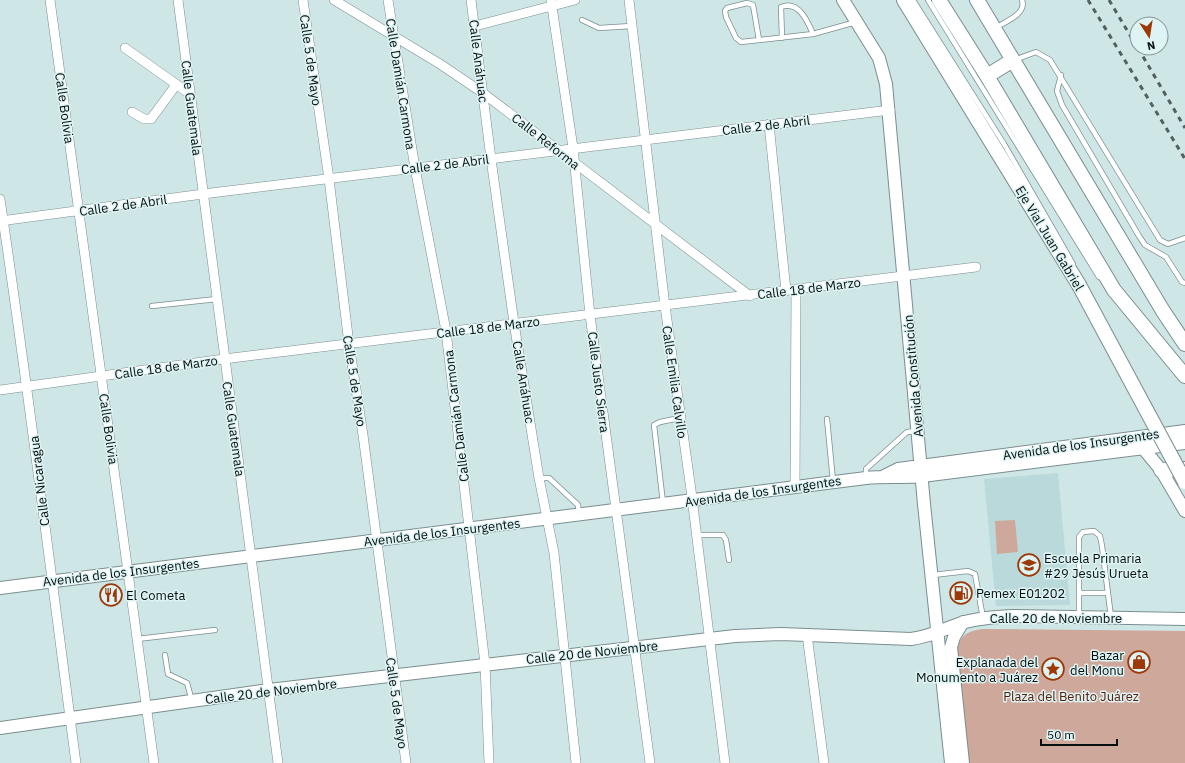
<svg xmlns="http://www.w3.org/2000/svg" width="1185" height="763" font-family="'IBM Plex Sans',sans-serif">
<style>
.built{fill:#bad9da}
.green{fill:#cea89a}
.lines{fill:none;stroke-linecap:round;stroke-linejoin:round}
.lane-casing{stroke:#7a8e8f;stroke-width:6}
.street-casing{stroke:#7a8e8f;stroke-width:10}
.secondary-casing{stroke:#7a8e8f;stroke-width:14}
.primary-casing{stroke:#7a8e8f;stroke-width:16}
.lane{stroke:#fff;stroke-width:4.5}
.street{stroke:#fff;stroke-width:9}
.secondary{stroke:#fff;stroke-width:12}
.primary{stroke:#fff;stroke-width:14}
.rail{stroke:#526060;stroke-width:3;stroke-dasharray:5 5;stroke-linecap:butt}
.primary-bridge-casing{stroke:#7a8e8f;stroke-width:16;stroke-linecap:butt}
.primary-bridge{stroke:#fff;stroke-width:14}
.labels{text-anchor:middle;stroke-width:3;stroke-linejoin:round;paint-order:stroke}
.street-label{font-size:13px;fill:#070e0e;stroke:#ddf3f4}
.poi-label{font-size:13px;fill:#070e0e;stroke:#ddf3f4;text-anchor:start}
.park-label{font-size:13px;fill:#582009;stroke:#ddf3f4}
</style>
<rect width="100%" height="100%" fill="#cfe6e7"/>
<path class="built" d="M 1058,473 L 1070,605 L 996,606 L 984,479 Z"/>
<path class="green" d="M 1015,520 L 1018,552 L 997,554 L 995,521 Z
M 982,629 L 1185,631 L 1185,763 L 968,763 L 957,652 C 959,636 967,631 982,629 Z"/>
<g class="lines">
<g class="lane-casing">
<path id="lane" d="M 913,0 L 1004,144 L 1073,264
M 928,0 L 1099,277
M 582,20 L 599,28 L 632,26
M 995,28 C 1005,22 1027,14 1022,0
M 782,38 L 781,7 C 799,0 808,22 813,34
M 759,40 L 753,5 L 747,3 L 727,8 L 725,11 L 726,17 L 736,38 L 741,42 L 813,34 L 856,22
M 1014,60 L 1036,52 L 1050,60 L 1160,240 L 1168,244 L 1185,238
M 1061,75 L 1057,91 L 1062,105 L 1139,236 L 1145,245 L 1166,257 L 1182,282 L 1185,283
M 152,306 L 217,299
M 827,419 L 833,481
M 866,477 L 866,469 L 907,432 L 916,431
M 539,478 L 549,478 L 578,505 L 579,514
M 663,503 L 654,425 L 660,422 L 680,418
M 696,535 L 723,535 L 726,540 L 729,560
M 933,575 L 968,571 L 975,574 L 983,618
M 1079,593 L 1108,593
M 1079,616 L 1079,537 L 1083,532 L 1094,531 L 1100,536 L 1102,546 L 1111,617
M 137,639 L 215,630
M 165,655 L 168,674 L 187,683 L 192,701"/>
</g>
<g class="street-casing">
<path id="street" d="M 50,0 L 154,763
M 178,0 L 278,763
M 303,0 L 329,179 L 349,344 L 363,435 L 406,763
M 334,0 L 440,64 L 483,93 L 750,296
M 388,0 L 415,168 L 446,331 L 485,664 L 489,763
M 471,0 L 491,159 L 514,323 L 539,478 L 554,553 L 576,763
M 551,0 L 573,148 L 590,315 L 650,763
M 629,0 L 665,306 L 691,490 L 725,763
M 475,26 L 575,0
M 125,48 L 190,94
M 132,112 L 144,119 L 151,119 L 176,85
M 769,124 L 786,291
M 0,199 C 28,386 51,575 76,763
M 0,221 L 203,194 L 890,110
M 0,390 L 224,359 L 976,267
M 795,488 L 796,290
M 807,635 L 824,763"/>
</g>
<g class="secondary-casing">
<path id="secondary" d="M 843,0 L 879,58 L 886,84 L 924,504 L 951,763
M 1143,448 L 1161,470 L 1185,511
M 884,476 L 898,469 L 1185,431
M 0,588 L 866,478 C 884,476 903,478 922,476 L 1185,443
M 0,728 L 269,690 L 735,636 L 781,634 L 911,639 C 933,636 943,629 962,623 C 978,618 995,617 1012,616 L 1185,619
M 963,763 L 951,647 L 954,637 L 963,622"/>
</g>
<g class="primary-casing">
<path id="primary" d="M 904,0 L 1079,285
M 939,0 L 987,76 L 1114,290 L 1185,376
M 977,0 L 1163,311 L 1185,344
M 987,76 L 1013,60
M 1161,470 L 1185,469"/>
</g>
<use href="#lane" class="lane"/>
<use href="#street" class="street"/>
<use href="#secondary" class="secondary"/>
<use href="#primary" class="primary"/>
<path class="rail" d="M 1088,0 L 1185,159
M 1109,0 L 1137,47
M 1138,48 L 1185,128"/>
<g class="primary-bridge-casing">
<path id="primary-bridge" d="M 1079,285 L 1185,482"/>
</g>
<use href="#primary-bridge" class="primary-bridge"/>
</g>
<defs>
<g id="school-ring" transform="scale(1.15)"><circle r="9.5" fill="#ddf3f4" stroke="#9d3907" stroke-width="1.5"/><path d="M0-5L7-2L0 1L-7-2ZM-4 1L0 2.5L4 1V4Q0 6-4 4Z" fill="#9d3907"/></g>
<g id="fuel-ring" transform="scale(1.15)"><circle r="9.5" fill="#ddf3f4" stroke="#9d3907" stroke-width="1.5"/><path d="M-5.5-6h7V0h2V4h1.3V-2.5L3-4.5l.8-.8L6-3V5H2.5V1h-1V6h-7ZM-4.2-4.7v3.2H.2V-4.7Z" fill="#9d3907"/></g>
<g id="restaurant-ring" transform="scale(1.15)"><circle r="9.5" fill="#ddf3f4" stroke="#9d3907" stroke-width="1.5"/><path d="M-5-6h1v4h1v-4h1v4h1v-4h1v5L-1.5 .5V6h-2V.5L-5-1ZM5-6V6H3V1.5H1.5Q1.5-4 5-6Z" fill="#9d3907"/></g>
<g id="shop-ring" transform="scale(1.15)"><circle r="9.5" fill="#ddf3f4" stroke="#9d3907" stroke-width="1.5"/><path d="M-5-2.5h2.3a2.7 3.5 0 0 1 5.4 0H5L5.5 6h-11ZM-1.5-2.5h3a1.5 2.3 0 0 0-3 0Z" fill="#9d3907"/></g>
<g id="sight-ring" transform="scale(1.15)"><circle r="9.5" fill="#ddf3f4" stroke="#9d3907" stroke-width="1.5"/><path d="M0-6L1.8-2.2L6-1.7L2.9 1.2L3.7 5.4L0 3.3L-3.7 5.4L-2.9 1.2L-6-1.7L-1.8-2.2Z" fill="#9d3907"/></g>
</defs>
<g fill-rule="evenodd">
<use href="#school-ring" x="1029" y="565"/>
<use href="#fuel-ring" x="961" y="593"/>
<use href="#restaurant-ring" x="111" y="595"/>
<use href="#shop-ring" x="1139" y="662"/>
<use href="#sight-ring" x="1053" y="669"/>
</g>
<g class="labels">
<g class="street-label">
<text transform="translate(311 60) rotate(82)" y="5">Calle 5 de Mayo</text>
<text transform="translate(479 61) rotate(83)" y="5">Calle Anáhuac</text>
<text transform="translate(401 84) rotate(81)" y="5">Calle Damián Carmona</text>
<text transform="translate(65 108) rotate(82)" y="5">Calle Bolivia</text>
<text transform="translate(192 108) rotate(83)" y="5">Calle Guatemala</text>
<text transform="translate(766 125) rotate(-7)" y="5">Calle 2 de Abril</text>
<text transform="translate(546 141) rotate(38)" y="5">Calle Reforma</text>
<text transform="translate(445 164) rotate(-7)" y="5">Calle 2 de Abril</text>
<text transform="translate(123 205) rotate(-8)" y="5">Calle 2 de Abril</text>
<text transform="translate(1050 238) rotate(59)" y="5">Eje Vial Juan Gabriel</text>
<text transform="translate(809 288) rotate(-7)" y="5">Calle 18 de Marzo</text>
<text transform="translate(488 327) rotate(-7)" y="5">Calle 18 de Marzo</text>
<text transform="translate(166 367) rotate(-8)" y="5">Calle 18 de Marzo</text>
<text transform="translate(913 376) rotate(-95)" y="5">Avenida Constitución</text>
<text transform="translate(355 381) rotate(81)" y="5">Calle 5 de Mayo</text>
<text transform="translate(524 382) rotate(81)" y="5">Calle Anáhuac</text>
<text transform="translate(599 382) rotate(83)" y="5">Calle Justo Sierra</text>
<text transform="translate(675 382) rotate(82)" y="5">Calle Emilia Calvillo</text>
<text transform="translate(456 416) rotate(-97)" y="5">Calle Damián Carmona</text>
<text transform="translate(109 429) rotate(82)" y="5">Calle Bolivia</text>
<text transform="translate(234 429) rotate(82)" y="5">Calle Guatemala</text>
<text transform="translate(1081 444) rotate(-8)" y="5">Avenida de los Insurgentes</text>
<text transform="translate(39 481) rotate(-97)" y="5">Calle Nicaragua</text>
<text transform="translate(763 491) rotate(-8)" y="5">Avenida de los Insurgentes</text>
<text transform="translate(442 532) rotate(-7)" y="5">Avenida de los Insurgentes</text>
<text transform="translate(121 572) rotate(-7)" y="5">Avenida de los Insurgentes</text>
<text x="1056" y="623">Calle 20 de Noviembre</text>
<text transform="translate(592 652) rotate(-6)" y="5">Calle 20 de Noviembre</text>
<text transform="translate(271 691) rotate(-7)" y="5">Calle 20 de Noviembre</text>
<text transform="translate(397 703) rotate(82)" y="5">Calle 5 de Mayo</text>
</g>
<g class="poi-label">
<text x="1044" y="563">Escuela Primaria<tspan x="1044" dy="15">#29 Jesús Urueta</tspan></text>
<text x="976" y="598">Pemex E01202</text>
<text x="126" y="600">El Cometa</text>
<text x="1124" y="660" text-anchor="end">Bazar<tspan x="1124" dy="15">del Monu</tspan></text>
<text x="1038" y="667" text-anchor="end">Explanada del<tspan x="1038" dy="15">Monumento a Juárez</tspan></text>
</g>
<g class="park-label">
<text x="1071" y="701">Plaza del Benito Juárez</text>
</g>
</g>
<g transform="translate(1149 36) rotate(168)"><circle r="19" fill="#ddf3f4" stroke="#879798"/>
<path d="M0-3L7 15L0 10L-7 15Z" fill="#9d3907"/>
<text y="-6" font-size="11" font-weight="bold" text-anchor="middle" fill="#070e0e">N</text>
</g>
<path d="M1041 739v6h76v-6" fill="none" stroke="#070e0e" stroke-width="2"/>
<text x="1047" y="739" font-size="12" fill="#070e0e" stroke="#ddf3f4" stroke-width="3" paint-order="stroke">50 m</text>
</svg>
